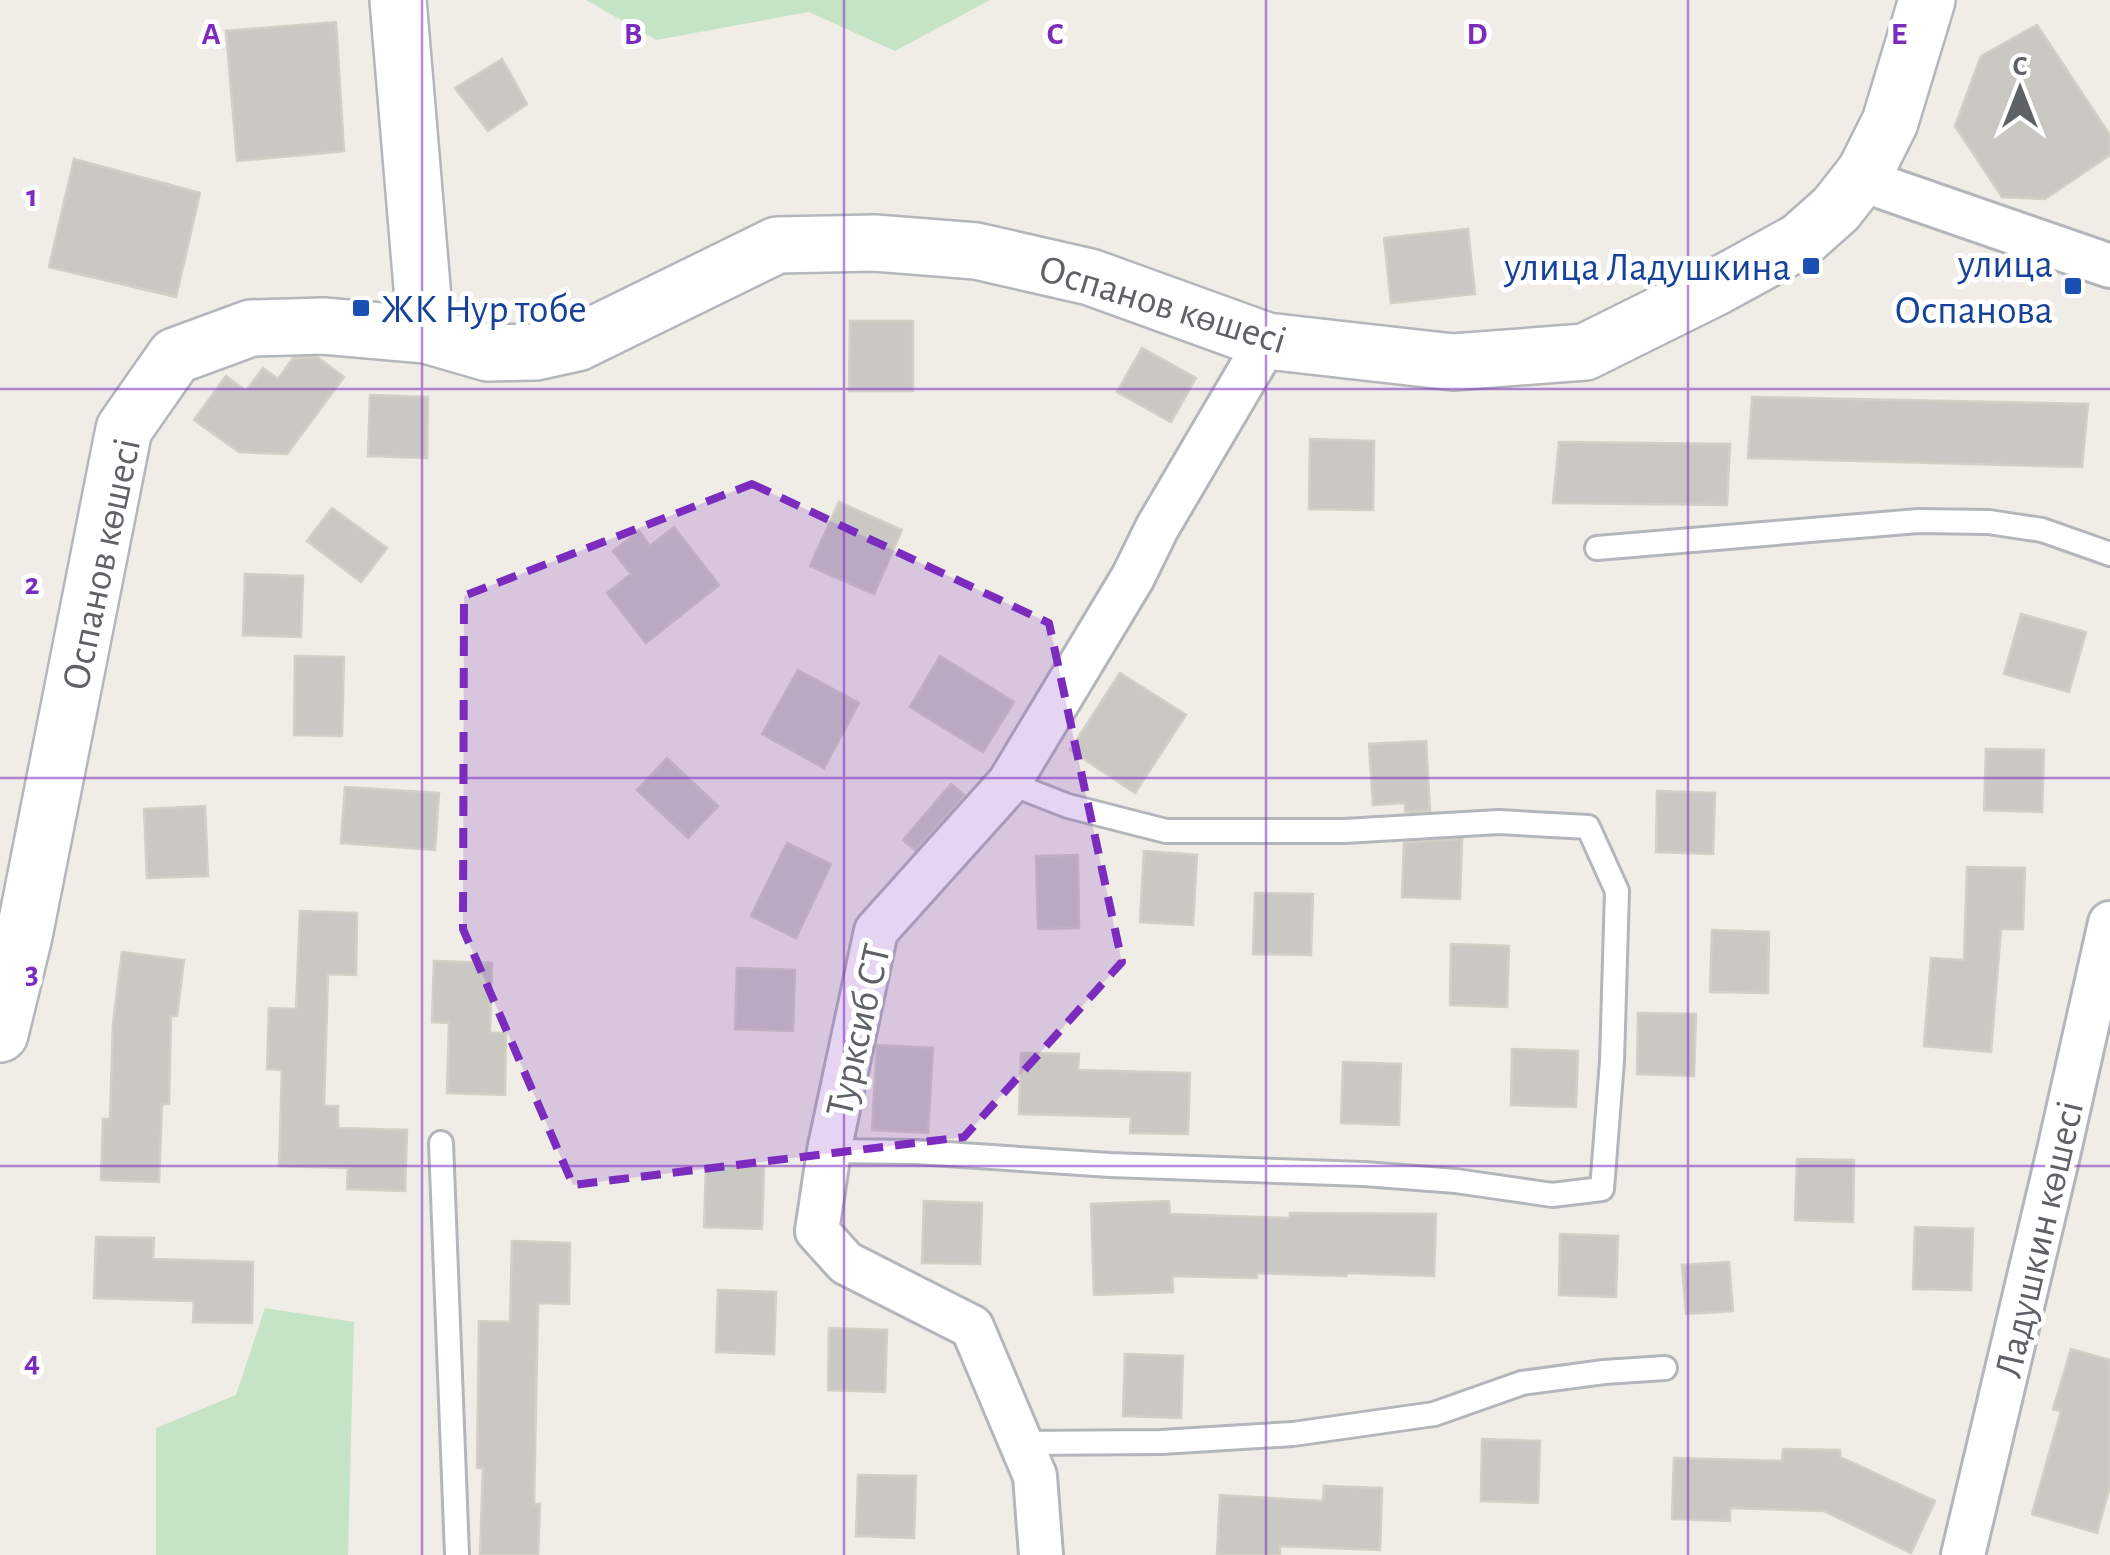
<svg xmlns="http://www.w3.org/2000/svg" width="2110" height="1555" font-family="'Alegreya Sans',sans-serif">
<style>
.green{fill:#c5e4c5}
.building{fill:#cac8c3;stroke:#d3cfc5;stroke-width:2.5}
.lines{fill:none;stroke-linecap:round;stroke-linejoin:round}
.service-casing{stroke:#b3b6ba;stroke-width:28}
.minor-casing{stroke:#b3b6ba;stroke-width:48}
.tertiary-casing{stroke:#b3b6ba;stroke-width:60}
.service{stroke:#fff;stroke-width:22}
.minor{stroke:#fff;stroke-width:42}
.tertiary{stroke:#fff;stroke-width:55}
.marked{fill:#7b2cbf;fill-opacity:0.2;stroke:#7b2cbf;stroke-width:8;stroke-dasharray:20 12;stroke-linejoin:round}
.grid{fill:none;stroke:#7b2cbf;stroke-width:2.5;stroke-opacity:0.55}
.transit-dot{fill:#1a4fb4;stroke:#fff;stroke-width:4}
.labels{text-anchor:middle;stroke-width:10;stroke-linejoin:round;paint-order:stroke}
.transit-label{font-size:40px;fill:#164399;stroke:#fff;text-anchor:end}
.street-label{font-size:40px;fill:#5e6165;stroke:#fff}
.grid-label{font-size:32px;text-anchor:middle;font-weight:bold;fill:#7b2cbf;stroke:#fff;stroke-width:10;stroke-linejoin:round;paint-order:stroke}
</style>
<rect width="100%" height="100%" fill="#efede6"/>
<path class="green" d="M 586,0 L 990,0 L 895,51 L 809,12 L 656,40 Z
M 265,1308 L 354,1322 L 348,1555 L 156,1555 L 156,1428 L 236,1395 Z"/>
<path class="building" d="M 336,22 L 344,151 L 237,161 L 226,31 Z
M 2037,25 L 2110,135 L 2110,155 L 2045,199 L 2002,197 L 1955,126 L 1981,56 Z
M 502,59 L 527,104 L 488,131 L 455,88 Z
M 74,159 L 200,193 L 176,297 L 49,267 Z
M 1468,229 L 1475,294 L 1391,303 L 1384,238 Z
M 850,321 L 913,321 L 913,391 L 849,391 Z
M 1142,348 L 1196,378 L 1171,422 L 1117,392 Z
M 317,357 L 344,377 L 287,454 L 239,452 L 194,420 L 226,376 L 246,391 L 263,368 L 278,379 L 293,358 Z
M 370,395 L 428,397 L 427,458 L 368,456 Z
M 1752,397 L 2088,404 L 2082,467 L 1748,458 Z
M 1310,439 L 1374,441 L 1373,510 L 1309,509 Z
M 1559,442 L 1730,444 L 1727,505 L 1553,503 Z
M 839,502 L 902,530 L 874,594 L 810,566 Z
M 332,508 L 387,548 L 361,582 L 307,541 Z
M 674,527 L 719,585 L 646,643 L 607,593 L 631,574 L 613,551 L 639,531 L 650,546 Z
M 245,574 L 303,576 L 301,637 L 243,635 Z
M 2021,614 L 2086,632 L 2069,692 L 2004,674 Z
M 295,656 L 344,657 L 342,736 L 294,735 Z
M 940,656 L 1014,702 L 983,752 L 910,707 Z
M 798,670 L 859,703 L 824,768 L 762,734 Z
M 1120,673 L 1186,715 L 1135,793 L 1070,750 Z
M 1426,741 L 1430,811 L 1405,812 L 1405,803 L 1373,805 L 1369,744 Z
M 1986,749 L 2044,750 L 2042,812 L 1984,810 Z
M 667,758 L 718,806 L 688,838 L 637,790 Z
M 951,784 L 964,795 L 915,850 L 903,840 Z
M 345,787 L 439,793 L 435,850 L 341,843 Z
M 1657,791 L 1715,793 L 1713,854 L 1656,852 Z
M 205,806 L 208,876 L 147,878 L 144,809 Z
M 1462,839 L 1460,899 L 1402,897 L 1404,843 Z
M 787,843 L 831,864 L 796,938 L 751,916 Z
M 1144,851 L 1197,855 L 1193,925 L 1140,922 Z
M 1078,855 L 1079,928 L 1038,929 L 1036,856 Z
M 1967,867 L 2025,868 L 2023,929 L 2001,929 L 1991,1052 L 1924,1046 L 1931,958 L 1964,960 Z
M 1255,893 L 1313,894 L 1311,955 L 1253,954 Z
M 300,911 L 357,913 L 356,975 L 328,974 L 324,1106 L 338,1106 L 338,1128 L 407,1130 L 405,1191 L 347,1189 L 348,1168 L 279,1166 L 282,1070 L 267,1069 L 269,1008 L 296,1009 Z
M 1712,930 L 1769,932 L 1768,993 L 1710,992 Z
M 1451,944 L 1509,946 L 1507,1007 L 1450,1005 Z
M 122,952 L 184,960 L 177,1016 L 171,1016 L 169,1104 L 162,1104 L 159,1182 L 101,1180 L 103,1119 L 110,1119 L 113,1023 Z
M 434,961 L 492,963 L 490,1033 L 506,1033 L 505,1095 L 447,1093 L 449,1023 L 432,1022 Z
M 737,968 L 795,970 L 793,1031 L 735,1029 Z
M 1638,1013 L 1696,1014 L 1694,1076 L 1637,1074 Z
M 877,1045 L 933,1048 L 928,1133 L 872,1130 Z
M 1512,1049 L 1578,1051 L 1576,1107 L 1511,1105 Z
M 1021,1053 L 1079,1054 L 1078,1070 L 1190,1073 L 1188,1134 L 1130,1133 L 1131,1117 L 1019,1114 Z
M 1343,1062 L 1401,1064 L 1399,1125 L 1341,1123 Z
M 1797,1159 L 1854,1160 L 1853,1222 L 1795,1220 Z
M 706,1166 L 764,1167 L 762,1229 L 704,1227 Z
M 924,1201 L 982,1203 L 980,1264 L 922,1263 Z
M 1169,1201 L 1170,1214 L 1290,1218 L 1290,1213 L 1436,1214 L 1434,1276 L 1347,1273 L 1346,1276 L 1257,1273 L 1257,1278 L 1172,1276 L 1173,1292 L 1094,1295 L 1091,1204 Z
M 1915,1227 L 1973,1229 L 1971,1290 L 1913,1289 Z
M 1560,1234 L 1618,1236 L 1616,1297 L 1559,1295 Z
M 96,1237 L 154,1238 L 153,1259 L 253,1262 L 252,1323 L 193,1322 L 194,1301 L 94,1298 Z
M 512,1241 L 570,1243 L 569,1304 L 538,1303 L 534,1504 L 540,1504 L 538,1555 L 480,1555 L 483,1468 L 477,1468 L 479,1321 L 510,1322 Z
M 1729,1262 L 1733,1311 L 1686,1314 L 1682,1265 Z
M 718,1290 L 776,1292 L 774,1354 L 716,1352 Z
M 829,1328 L 887,1330 L 885,1392 L 828,1390 Z
M 2071,1349 L 2110,1360 L 2110,1486 L 2097,1533 L 2032,1514 L 2061,1411 L 2053,1409 Z
M 1125,1354 L 1183,1356 L 1181,1418 L 1123,1416 Z
M 1482,1439 L 1540,1441 L 1538,1503 L 1481,1501 Z
M 1783,1449 L 1840,1450 L 1840,1457 L 1935,1501 L 1911,1553 L 1824,1511 L 1730,1508 L 1730,1521 L 1672,1519 L 1674,1458 L 1782,1461 Z
M 858,1475 L 916,1476 L 914,1538 L 856,1536 Z
M 1324,1486 L 1382,1488 L 1380,1550 L 1280,1546 L 1280,1555 L 1217,1555 L 1220,1495 L 1323,1501 Z"/>
<g class="lines">
<g class="service-casing">
<path id="service" d="M 1597,548 L 1918,521 L 1989,522 L 2042,530 L 2110,554
M 441,1143 L 457,1555
M 829,1151 L 917,1152 L 1110,1165 L 1364,1174 L 1456,1181 L 1552,1195 L 1602,1189 L 1612,1061 L 1617,891 L 1588,827 L 1499,822 L 1344,831 L 1166,831 L 1068,806 L 1009,783
M 1022,1443 L 1161,1442 L 1293,1434 L 1434,1414 L 1522,1383 L 1604,1372 L 1665,1368"/>
</g>
<g class="minor-casing">
<path id="minor" d="M 1865,172 L 1885,188 L 2110,266
M 1041,1555 L 1035,1476 L 972,1327 L 846,1263 L 817,1231 L 829,1151 L 876,931 L 1009,783 L 1133,577 L 1157,528 L 1267,341
M 1963,1555 L 2058,1155 L 2110,923"/>
</g>
<g class="tertiary-casing">
<path id="tertiary" d="M 398,0 L 426,335
M 0,1034 L 24,936 L 124,429 L 175,356 L 251,328 L 323,326 L 426,335 L 488,353 L 536,352 L 577,343 L 777,245 L 875,243 L 976,251 L 1090,277 L 1267,341 L 1453,362 L 1585,352 L 1718,286 L 1800,241 L 1836,209 L 1865,172 L 1890,122 L 1927,0"/>
</g>
<use href="#service" class="service"/>
<use href="#minor" class="minor"/>
<use href="#tertiary" class="tertiary"/>
</g>
<path class="marked" d="M 752,484 L 1049,623 L 1122,962 L 964,1137 L 573,1185 L 463,929 L 464,596 Z"/>
<path class="grid" d="M 422,0 L 422,1555M 844,0 L 844,1555M 1266,0 L 1266,1555M 1688,0 L 1688,1555M 0,389 L 2110,389M 0,778 L 2110,778M 0,1166 L 2110,1166"/>
<g class="transit-dot">
<rect x="1801" y="256" width="20" height="20" rx="5"/>
<rect x="2063" y="276" width="20" height="20" rx="5"/>
<rect x="351" y="298" width="20" height="20" rx="5"/>
</g>
<g class="labels">
<g class="transit-label">
<text x="2053" y="277">улица<tspan x="2053" dy="46">Оспанова</tspan></text>
<text x="1791" y="280">улица Ладушкина</text>
<text x="381" y="322" text-anchor="start">ЖК Нур тобе</text>
</g>
<g class="street-label">
<text transform="translate(1163 303) rotate(17)" y="14">Оспанов көшесі</text>
<text transform="translate(100 564) rotate(-78)" y="14">Оспанов көшесі</text>
<text transform="translate(857 1030) rotate(-77)" y="14">Турксиб СТ</text>
<text transform="translate(2038 1239) rotate(-77)" y="14">Ладушкин көшесі</text>
</g>
</g>
<g class="grid-label">
<text x="211" y="44">A</text>
<text x="633" y="44">B</text>
<text x="1055" y="44">C</text>
<text x="1477" y="44">D</text>
<text x="1899" y="44">E</text>
<text x="32" y="206">1</text>
<text x="32" y="594">2</text>
<text x="32" y="983">3</text>
<text x="32" y="1372">4</text>
</g>
<g transform="translate(2020 90)" stroke="#ffffff" stroke-width="8" paint-order="stroke">
<path d="M0-8L18 38L0 25L-18 38Z" fill="#5e6165"/>
<text y="-15" font-size="28" font-weight="bold" text-anchor="middle" fill="#5e6165">С</text>
</g>
</svg>
